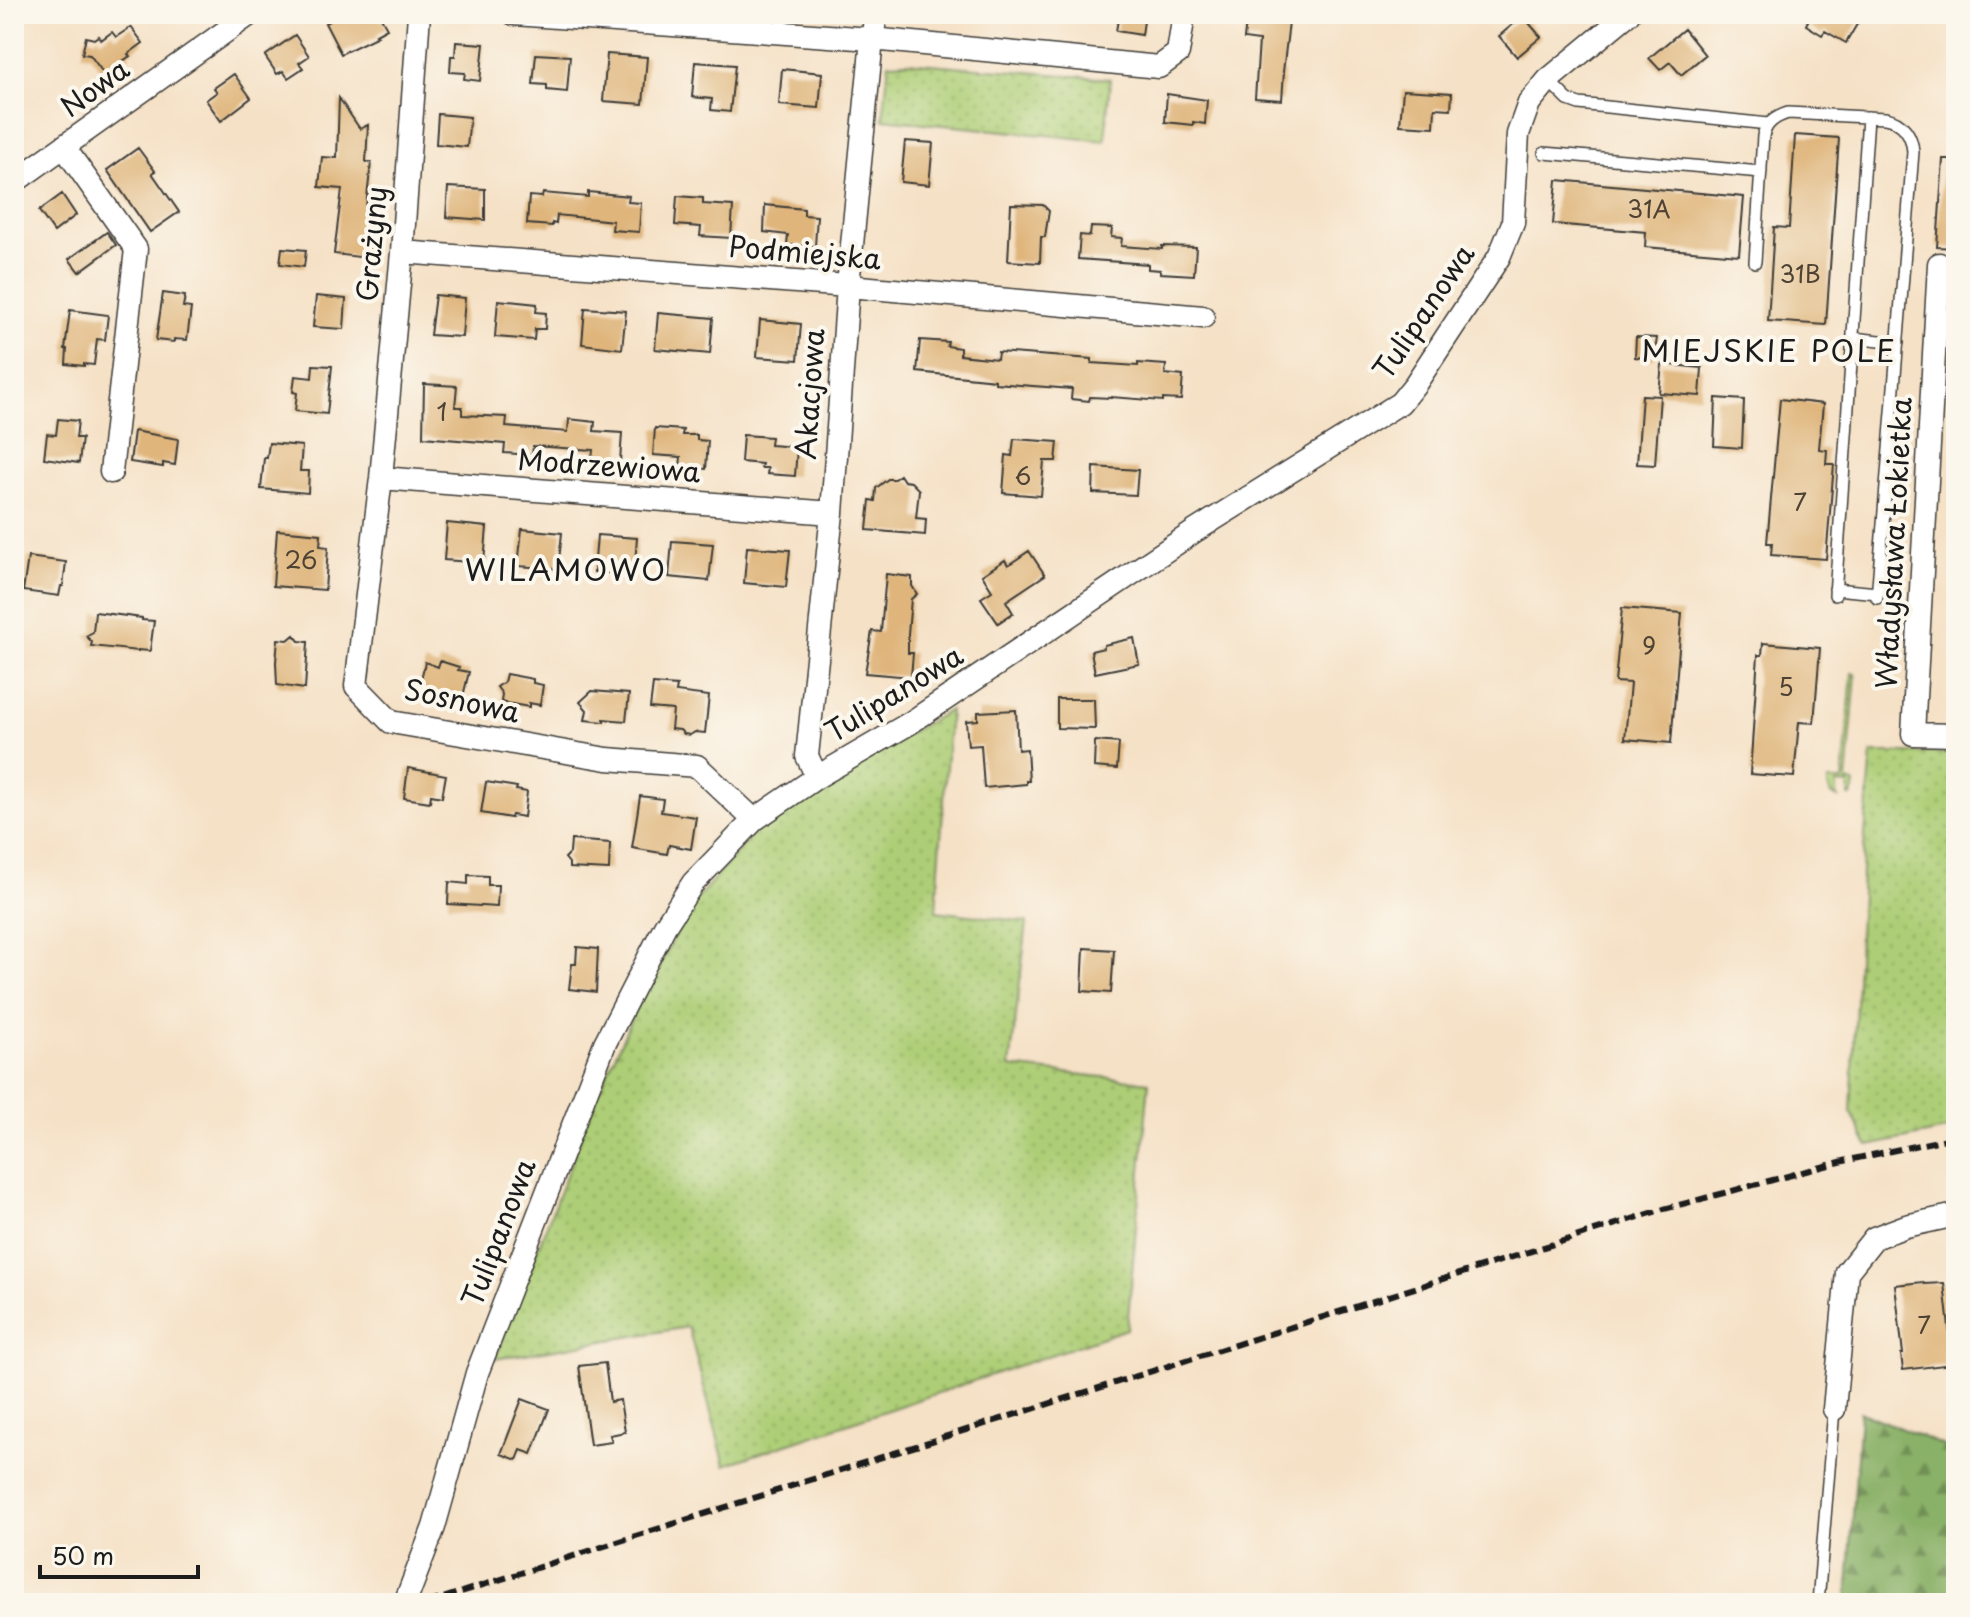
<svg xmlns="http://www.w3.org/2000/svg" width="1970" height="1617" font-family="'Playpen Sans',sans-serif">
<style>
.grass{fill:url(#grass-dots);stroke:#647549;stroke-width:2}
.forest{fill:url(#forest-firs);stroke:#536642;stroke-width:2}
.building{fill:#dfb57c}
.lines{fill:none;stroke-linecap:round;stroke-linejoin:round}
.lane-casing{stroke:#3d3a36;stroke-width:14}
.street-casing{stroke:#3d3a36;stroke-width:25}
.lane{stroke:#fff;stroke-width:11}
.street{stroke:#fff;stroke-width:22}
.rail{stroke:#1c1c1c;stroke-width:6;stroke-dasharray:12 6;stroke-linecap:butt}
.labels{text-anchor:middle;stroke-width:8;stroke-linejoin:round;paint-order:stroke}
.number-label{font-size:24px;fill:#4d4234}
.street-label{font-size:28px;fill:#1c1c1c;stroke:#fbf7ec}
.neighbourhood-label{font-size:30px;letter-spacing:2px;fill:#1c1c1c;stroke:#fbf7ec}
</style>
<defs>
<pattern id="grass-dots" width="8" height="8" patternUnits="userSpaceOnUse" patternTransform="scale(2)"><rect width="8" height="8" fill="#adce76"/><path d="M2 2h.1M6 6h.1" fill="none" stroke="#94b066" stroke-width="1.8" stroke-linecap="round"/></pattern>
<pattern id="forest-firs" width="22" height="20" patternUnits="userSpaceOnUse" patternTransform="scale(2)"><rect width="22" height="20" fill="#8ab167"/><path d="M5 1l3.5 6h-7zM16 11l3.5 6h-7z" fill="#708f54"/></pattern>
</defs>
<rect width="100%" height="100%" fill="#fbf7ec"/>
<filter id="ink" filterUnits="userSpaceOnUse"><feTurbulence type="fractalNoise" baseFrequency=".0125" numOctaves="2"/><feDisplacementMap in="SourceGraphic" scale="16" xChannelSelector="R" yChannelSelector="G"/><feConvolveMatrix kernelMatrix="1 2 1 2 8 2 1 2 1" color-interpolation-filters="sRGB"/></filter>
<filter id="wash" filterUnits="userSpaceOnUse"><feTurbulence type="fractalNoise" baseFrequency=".006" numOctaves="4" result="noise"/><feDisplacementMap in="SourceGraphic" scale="32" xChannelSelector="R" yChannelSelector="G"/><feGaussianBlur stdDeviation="1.8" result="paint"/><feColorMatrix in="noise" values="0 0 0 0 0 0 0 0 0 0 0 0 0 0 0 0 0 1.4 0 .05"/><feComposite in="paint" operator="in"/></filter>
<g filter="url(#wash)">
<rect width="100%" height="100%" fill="#f5e1c6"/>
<path class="grass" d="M 907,62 L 1110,79 L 1105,141 L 883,119 L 889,63 Z
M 1852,673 L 1856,673 L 1847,782 L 1855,784 L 1854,791 L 1851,796 L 1849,796 L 1849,785 L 1837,784 L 1837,795 L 1839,798 C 1831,796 1827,788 1828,781 L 1843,781 Z
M 950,710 L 936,911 L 1027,922 L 1010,1067 L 1149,1082 L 1127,1329 L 725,1465 L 688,1327 L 495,1359 L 594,1103 L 640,999 L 695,901 L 747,841 L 765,816 Z
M 1872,753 L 1956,753 L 1956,1128 L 1868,1146 L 1851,1112 L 1862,871 Z"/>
<path class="forest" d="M 1860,1412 L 1952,1449 L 1956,1447 L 1956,1603 L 1847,1603 Z"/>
<g id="blocks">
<path class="building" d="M 343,14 L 379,14 L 387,28 L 376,34 L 378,36 L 341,54 L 325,23 Z
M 1119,14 L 1145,14 L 1142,35 L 1116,31 Z
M 1247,14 L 1290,14 L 1283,72 L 1284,72 L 1282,100 L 1255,98 L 1259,41 L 1244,39 Z
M 1796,14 L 1863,14 L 1846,43 L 1825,31 L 1822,35 L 1806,25 L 1808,21 Z
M 1523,16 L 1541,37 L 1517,57 L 1499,36 Z
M 131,27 L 143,43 L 128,54 L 130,56 L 104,74 L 90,55 L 82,54 L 86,37 L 94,39 L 98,36 L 101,40 L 112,32 L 116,37 Z
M 1684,29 L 1705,55 L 1681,75 L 1670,62 L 1660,70 L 1649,58 Z
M 295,35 L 309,56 L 299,63 L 303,68 L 288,78 L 283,71 L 277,74 L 265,56 Z
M 456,42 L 484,44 L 480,81 L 464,79 L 465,73 L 450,72 L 451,56 L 455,56 Z
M 536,54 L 570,56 L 567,92 L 547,90 L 547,85 L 533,84 Z
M 607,54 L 647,57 L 643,104 L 603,101 Z
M 695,62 L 735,65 L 730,112 L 711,110 L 712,99 L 692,97 Z
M 782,69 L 822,73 L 819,108 L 779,105 Z
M 234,74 L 251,98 L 221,121 L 206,100 L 217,92 L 214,88 Z
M 1403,90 L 1452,93 L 1451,109 L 1435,108 L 1434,127 L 1400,125 Z
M 1167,94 L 1207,100 L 1205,124 L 1193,122 L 1193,125 L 1165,122 Z
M 339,98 L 360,129 L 368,125 L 366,162 L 371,162 L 364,225 L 371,226 L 367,258 L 334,254 L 342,189 L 319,187 L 322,157 L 337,158 Z
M 438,114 L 470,117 L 467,147 L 436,144 Z
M 1795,135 L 1839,138 L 1826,325 L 1768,321 L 1774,227 L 1789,228 Z
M 905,141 L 933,143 L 929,185 L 901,182 Z
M 138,148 L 155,171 L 152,173 L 179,212 L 150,232 L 107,170 Z
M 1943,159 L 1956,159 L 1956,248 L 1937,247 Z
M 1557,180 L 1744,197 L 1739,255 L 1645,247 L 1646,232 L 1553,224 Z
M 448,187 L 485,189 L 485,220 L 446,217 Z
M 588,192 L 629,196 L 628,202 L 641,203 L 639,232 L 612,230 L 613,221 L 557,215 L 556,224 L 552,223 L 552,226 L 527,224 L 529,196 L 542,197 L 543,193 L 588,197 Z
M 62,194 L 76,215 L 54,232 L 39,211 Z
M 677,196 L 703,198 L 703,204 L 733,206 L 731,238 L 700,236 L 701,227 L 675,225 Z
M 1011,204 L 1043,205 L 1049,211 L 1045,237 L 1041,237 L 1040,263 L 1008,261 Z
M 765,205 L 804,209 L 804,215 L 817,216 L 815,246 L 787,245 L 788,235 L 764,232 Z
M 1091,227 L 1112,228 L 1111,237 L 1122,238 L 1121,246 L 1162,249 L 1162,246 L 1196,247 L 1194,275 L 1160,273 L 1160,270 L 1148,269 L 1148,264 L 1078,259 L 1080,235 L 1090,236 Z
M 107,232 L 116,245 L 79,272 L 69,259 Z
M 282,248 L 306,250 L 304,267 L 280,264 Z
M 163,293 L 185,296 L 183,307 L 191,308 L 187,340 L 174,339 L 174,342 L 156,340 Z
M 435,295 L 465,298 L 462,337 L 430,335 Z
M 316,296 L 346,299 L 344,329 L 313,327 Z
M 498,300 L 537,304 L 536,312 L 546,313 L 545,329 L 535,329 L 534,340 L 495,337 Z
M 585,308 L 626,311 L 622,349 L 582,344 Z
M 70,310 L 108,315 L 105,340 L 97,339 L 94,365 L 84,364 L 84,366 L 66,364 L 67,349 L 65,349 Z
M 658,313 L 713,318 L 710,354 L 655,349 Z
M 760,320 L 801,324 L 798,360 L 757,357 Z
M 1636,337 L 1657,338 L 1654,359 L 1635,357 Z
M 920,340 L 948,342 L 947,346 L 960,348 L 960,355 L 997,359 L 998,352 L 1092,359 L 1092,363 L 1138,366 L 1138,363 L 1166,365 L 1165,374 L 1183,376 L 1181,400 L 1163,399 L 1163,401 L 1111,397 L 1111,398 L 1090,397 L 1089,401 L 1071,399 L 1072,389 L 995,383 L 995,380 L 917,372 Z
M 1662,364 L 1702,368 L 1700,396 L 1659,393 Z
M 313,365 L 332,366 L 327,414 L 295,411 L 297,393 L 293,392 L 295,376 L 312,378 Z
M 424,384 L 457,386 L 455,407 L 462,407 L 462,415 L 507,417 L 506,427 L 568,432 L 569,419 L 595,422 L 594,431 L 622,433 L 620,462 L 592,460 L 593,450 L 533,446 L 532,455 L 504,453 L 505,444 L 423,437 Z
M 1642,395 L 1660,396 L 1655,465 L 1637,464 Z
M 1716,398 L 1744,400 L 1742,448 L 1714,446 Z
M 1780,399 L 1823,404 L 1819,449 L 1827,450 L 1826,464 L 1834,464 L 1826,559 L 1771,555 L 1772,543 L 1767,543 Z
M 58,419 L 78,421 L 76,438 L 82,438 L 79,463 L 44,458 L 47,434 L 56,435 Z
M 655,428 L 683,430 L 682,435 L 697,435 L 697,440 L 708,441 L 706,469 L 680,467 L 681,457 L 653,455 Z
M 134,431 L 178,439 L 175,465 L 163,463 L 163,467 L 130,462 Z
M 743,435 L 771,437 L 770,445 L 797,447 L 795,476 L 767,474 L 768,468 L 761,468 L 762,464 L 741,462 Z
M 1014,439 L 1058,442 L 1056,461 L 1044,461 L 1041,496 L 1003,493 L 1006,455 L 1012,456 Z
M 269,443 L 302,446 L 300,471 L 309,471 L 308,493 L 261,489 L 264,458 L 267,458 Z
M 1094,467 L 1138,470 L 1136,495 L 1093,493 Z
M 900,475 L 904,481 L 911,482 L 919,490 L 916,518 L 926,519 L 925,535 L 867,530 L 870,500 L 875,501 L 876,488 L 888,479 L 894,479 Z
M 447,523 L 487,527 L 484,563 L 444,560 Z
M 522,529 L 562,533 L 558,569 L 518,566 Z
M 277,530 L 321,534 L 320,546 L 328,547 L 325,590 L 273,586 Z
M 597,535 L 637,538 L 634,575 L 594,572 Z
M 672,541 L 713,544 L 709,581 L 669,577 Z
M 747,547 L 790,550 L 786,587 L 744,583 Z
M 1029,551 L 1045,575 L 1006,601 L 1013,613 L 998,623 L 981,598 L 992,591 L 982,575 L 1005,560 L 1008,565 Z
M 28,557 L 66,562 L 63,586 L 61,586 L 59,596 L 23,591 Z
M 886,574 L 912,577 L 912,586 L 917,594 L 911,599 L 908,634 L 908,653 L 913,653 L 911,677 L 865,673 L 872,631 L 881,632 Z
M 1622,608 L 1682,613 L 1671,743 L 1625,739 L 1630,683 L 1615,682 Z
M 95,612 L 142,618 L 142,620 L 154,621 L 150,651 L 138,650 L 138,651 L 91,646 L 92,642 L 86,636 L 93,632 Z
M 294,635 L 299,641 L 308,642 L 305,689 L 277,685 L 276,662 L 278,639 L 288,640 Z
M 1134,638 L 1139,664 L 1095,673 L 1091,651 L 1104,648 L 1104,645 Z
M 1763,643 L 1820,648 L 1814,723 L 1799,722 L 1794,777 L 1750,774 L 1758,655 L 1762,655 Z
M 440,661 L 459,667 L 458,670 L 469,672 L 462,700 L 418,693 L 425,662 L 438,667 Z
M 506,674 L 533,679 L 533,683 L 543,685 L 540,705 L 529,703 L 529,707 L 501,702 L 502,694 L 497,687 L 504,682 Z
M 653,684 L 677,686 L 676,692 L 709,696 L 705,733 L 695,732 L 690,735 L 684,734 L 680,730 L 671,729 L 673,710 L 650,708 Z
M 592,691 L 629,694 L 626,721 L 604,719 L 604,722 L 585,720 L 587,710 L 580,702 Z
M 1057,699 L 1094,699 L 1095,729 L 1057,728 Z
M 1016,710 L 1018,750 L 1027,749 L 1029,781 L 1026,781 L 1026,784 L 984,788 L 981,745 L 968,746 L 966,721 L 978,720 L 978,712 Z
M 1095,741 L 1119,743 L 1117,769 L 1094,767 Z
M 408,768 L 446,775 L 442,797 L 431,795 L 430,802 L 404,798 Z
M 486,782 L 517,787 L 516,790 L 527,792 L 524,817 L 512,815 L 511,818 L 481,813 Z
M 640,796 L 663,799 L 661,812 L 696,817 L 691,849 L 669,845 L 667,854 L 632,848 Z
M 571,840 L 610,843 L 609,870 L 569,868 L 569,863 L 565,858 L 570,853 Z
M 468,875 L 488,876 L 488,885 L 498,885 L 497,907 L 448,904 L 449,882 L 468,884 Z
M 577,947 L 598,949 L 596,992 L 569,989 L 572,964 L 576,964 Z
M 1084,948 L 1114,950 L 1111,993 L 1082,991 Z
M 1923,1282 L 1924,1284 L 1944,1283 L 1953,1364 L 1903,1370 L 1901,1354 L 1903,1354 L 1895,1285 Z
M 605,1363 L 610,1402 L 620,1400 L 625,1432 L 610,1435 L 612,1442 L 590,1445 L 579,1366 Z
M 522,1399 L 549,1409 L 532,1454 L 521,1450 L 517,1460 L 501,1454 Z"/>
</g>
</g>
<g filter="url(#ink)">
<use href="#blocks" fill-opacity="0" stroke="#3d3a36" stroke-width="2"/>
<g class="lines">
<g class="lane-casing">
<path id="lane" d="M 1548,80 L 1568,100 L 1579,104 L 1768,124
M 1544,153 L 1761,172
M 1755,262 L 1763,136 C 1766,123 1775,117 1788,113 L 1885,118 C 1903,121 1912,135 1913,152 L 1877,598
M 1853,338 L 1898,343
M 1835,589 L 1878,593
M 1835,595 L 1868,117
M 1818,1603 L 1834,1409"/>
</g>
<g class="street-casing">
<path id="street" d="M 419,14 L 402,252 L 381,478 L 356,686 L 391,722 L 607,759 L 697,766 L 754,820
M 514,14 L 872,39 L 1159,67 L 1178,53 L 1184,14
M 64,147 L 136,249 L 111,472
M 14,182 L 250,14
M 402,252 L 848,286 L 1203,317
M 1939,264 L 1913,734 L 1956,735
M 381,478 L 832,513
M 817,777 L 807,756 L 832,513 L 848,286 L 872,39 L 876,14
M 1834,1409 L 1847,1272 L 1874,1238 L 1906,1226 L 1956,1215
M 405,1603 L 434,1527 L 477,1373 L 605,1043 L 665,926 L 693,883 L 754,820 L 817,777 L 910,723 L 1195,531 L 1400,403 L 1416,383 L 1499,257 L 1513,223 L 1518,134 L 1529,103 L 1548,80 L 1628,14"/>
</g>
<use href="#lane" class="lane"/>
<use href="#street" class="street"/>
<path class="rail" d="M 427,1603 L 941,1438 L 1664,1209 L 1844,1161 L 1956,1137"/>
</g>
</g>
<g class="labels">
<g class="number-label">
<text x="1649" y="218">31A</text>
<text x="1800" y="283">31B</text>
<text x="442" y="421">1</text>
<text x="1023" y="485">6</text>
<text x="1800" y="511">7</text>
<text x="301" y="569">26</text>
<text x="1649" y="655">9</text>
<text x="1786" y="696">5</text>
<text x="1924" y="1334">7</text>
</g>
<g class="street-label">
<text transform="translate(95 88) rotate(-36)" y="10">Nowa</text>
<text transform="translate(372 244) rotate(-85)" y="10">Grażyny</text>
<text transform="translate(805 253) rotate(5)" y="10">Podmiejska</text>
<text transform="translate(1424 312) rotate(-56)" y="10">Tulipanowa</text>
<text transform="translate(810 394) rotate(-86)" y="10">Akacjowa</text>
<text transform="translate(609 466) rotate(4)" y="10">Modrzewiowa</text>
<text transform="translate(1894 543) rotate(-87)" y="10">Władysława Łokietka</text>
<text transform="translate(894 694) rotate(-32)" y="10">Tulipanowa</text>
<text transform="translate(462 701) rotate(12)" y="10">Sosnowa</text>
<text transform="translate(499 1233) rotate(-69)" y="10">Tulipanowa</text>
</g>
<g class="neighbourhood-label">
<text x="1769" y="362">MIEJSKIE POLE</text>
<text x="566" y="581">WILAMOWO</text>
</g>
</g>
<rect width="1970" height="1617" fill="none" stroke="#fbf7ec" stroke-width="48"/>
<path d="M40 1565v12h158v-12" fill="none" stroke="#1c1c1c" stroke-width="4"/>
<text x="52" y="1565" font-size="24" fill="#1c1c1c" stroke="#fbf7ec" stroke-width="6" paint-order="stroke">50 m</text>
</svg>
